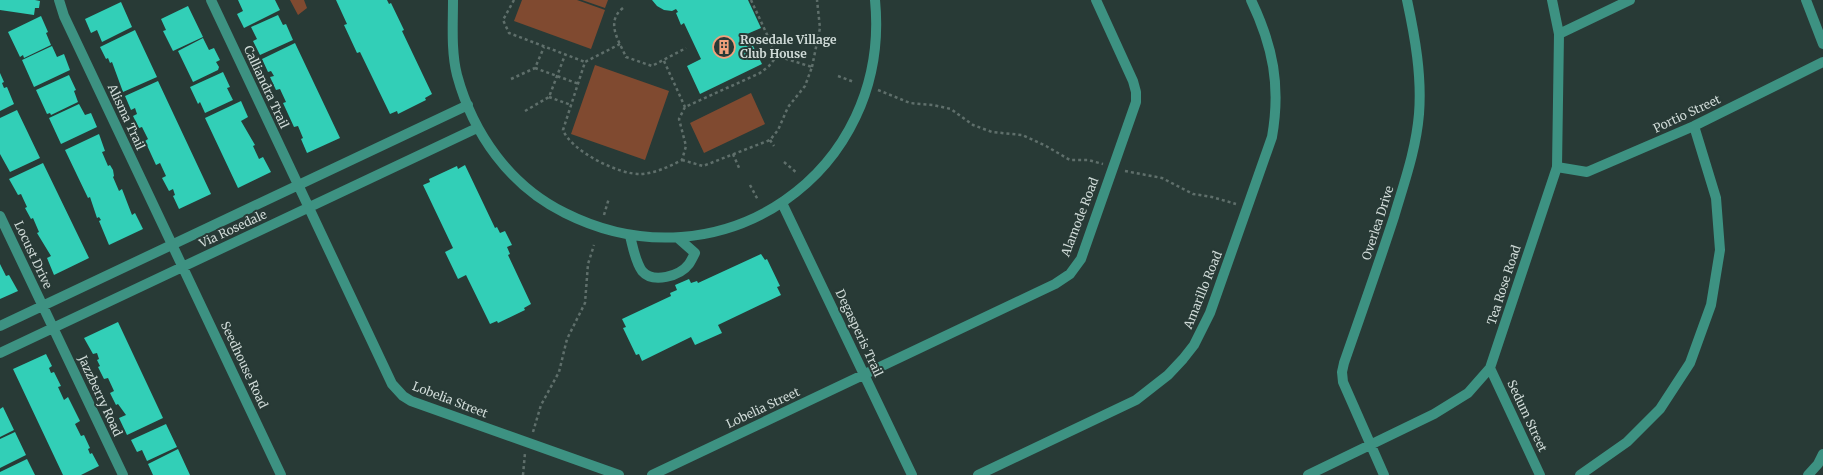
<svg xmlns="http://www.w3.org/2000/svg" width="1823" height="475" font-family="Merriweather,serif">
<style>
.green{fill:#804a30}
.building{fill:#32cfb7}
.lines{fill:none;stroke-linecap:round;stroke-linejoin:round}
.path{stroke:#5f6f6b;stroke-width:2.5;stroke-dasharray:3 3;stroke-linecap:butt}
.minor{stroke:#3d9282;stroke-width:10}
.labels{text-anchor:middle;stroke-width:4;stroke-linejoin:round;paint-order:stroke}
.poi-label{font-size:12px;font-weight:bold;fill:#cfdad7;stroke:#283a36;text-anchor:start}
.street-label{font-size:12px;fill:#cfdad7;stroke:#283a36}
</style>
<rect width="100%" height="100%" fill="#283a36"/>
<path class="green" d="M 290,0 L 304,0 L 307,8 L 298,15 Z
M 522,0 L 577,0 L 605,10 L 591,49 L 514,21 Z
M 582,0 L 608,0 L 605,8 Z
M 595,65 L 669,91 L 645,160 L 571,134 Z
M 751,93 L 765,124 L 704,153 L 690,123 Z"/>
<path class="building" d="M 0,0 L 35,0 L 40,1 L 39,8 L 35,8 L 34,15 L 0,10 Z
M 238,0 L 275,0 L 280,10 L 244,28 L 237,14 L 243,11 Z
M 336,0 L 387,0 L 389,4 L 391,3 L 404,30 L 402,31 L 432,94 L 425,98 L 426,100 L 398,114 L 397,111 L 390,114 L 360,52 L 357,53 L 344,25 L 347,24 Z
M 652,0 L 748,0 L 761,28 L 747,34 L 762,64 L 700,94 L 687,66 L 701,59 L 684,23 L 681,25 L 676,13 L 678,12 L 676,9 L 672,11 L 664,10 L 657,6 Z
M 121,2 L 132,27 L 102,42 L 97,30 L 91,33 L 85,19 Z
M 188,6 L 203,37 L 173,51 L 163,31 L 166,30 L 161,19 Z
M 278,15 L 283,25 L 286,24 L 293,40 L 260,55 L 253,41 L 257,39 L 251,27 Z
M 41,16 L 48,32 L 46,33 L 51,45 L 24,58 L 23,55 L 20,57 L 8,32 Z
M 135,30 L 157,77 L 123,92 L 112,62 L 110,63 L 108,58 L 106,59 L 100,47 Z
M 203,38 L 209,50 L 214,48 L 220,60 L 216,62 L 219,67 L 218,70 L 193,82 L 178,51 Z
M 295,43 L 340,138 L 307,153 L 301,139 L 303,138 L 298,126 L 294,127 L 283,103 L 286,102 L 280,89 L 276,90 L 270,77 L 274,76 L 271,71 L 268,72 L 262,59 Z
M 52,46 L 57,57 L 64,54 L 70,70 L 34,87 L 22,60 Z
M 223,72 L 230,87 L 227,88 L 233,100 L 205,113 L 200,102 L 198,104 L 190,87 Z
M 0,73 L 4,82 L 2,83 L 4,88 L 7,87 L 14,104 L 0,111 Z
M 69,75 L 76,90 L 74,91 L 78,102 L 51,115 L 50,113 L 47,114 L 36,90 Z
M 158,81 L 211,194 L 179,209 L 173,196 L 175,195 L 173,189 L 169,191 L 162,178 L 166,176 L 160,163 L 156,165 L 145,141 L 148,139 L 142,127 L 139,128 L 133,116 L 137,114 L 135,108 L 131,110 L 125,96 Z
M 241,101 L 248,117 L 241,121 L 255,145 L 253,146 L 259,159 L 263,157 L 271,172 L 238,188 L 205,118 Z
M 79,104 L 85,115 L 91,113 L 97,127 L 61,144 L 49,118 Z
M 17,110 L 40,158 L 10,172 L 0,154 L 0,118 Z
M 99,134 L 105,151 L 102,152 L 108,166 L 110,165 L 113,170 L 114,176 L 113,177 L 119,191 L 122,189 L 132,215 L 135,213 L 143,229 L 109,245 L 99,221 L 101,220 L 99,217 L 97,218 L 90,197 L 88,198 L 65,150 Z
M 43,163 L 89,258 L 54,275 L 47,258 L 51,256 L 37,233 L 39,232 L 33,218 L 31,219 L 25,208 L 27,207 L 21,194 L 18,195 L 9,179 Z
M 465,165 L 495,228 L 497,227 L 500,233 L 505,231 L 512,245 L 507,247 L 510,254 L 508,255 L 531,304 L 524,308 L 525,310 L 498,323 L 497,321 L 490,324 L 466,275 L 458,279 L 445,252 L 453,248 L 423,185 L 430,182 L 429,179 L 457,166 L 458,169 Z
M 761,254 L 765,260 L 767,259 L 780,286 L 777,287 L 781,295 L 718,325 L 722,333 L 695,345 L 691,337 L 642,361 L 639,354 L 636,355 L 623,328 L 626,327 L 622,319 L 671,296 L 670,293 L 677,290 L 675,285 L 689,279 L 691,283 L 697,281 L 698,283 Z
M 0,264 L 6,276 L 9,275 L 18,291 L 0,299 Z
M 118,322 L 163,418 L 127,435 L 119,418 L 126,415 L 118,404 L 116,405 L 110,393 L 114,391 L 108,378 L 104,379 L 98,367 L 100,366 L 97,360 L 99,359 L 97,353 L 93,354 L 84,338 Z
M 46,354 L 52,366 L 49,368 L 51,373 L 54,372 L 61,386 L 58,387 L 64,400 L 68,397 L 80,421 L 75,424 L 81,436 L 84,435 L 90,448 L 88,449 L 90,454 L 92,453 L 99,466 L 81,475 L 63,475 L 13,369 Z
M 3,407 L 14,430 L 0,437 L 0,409 Z
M 166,424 L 177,447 L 147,461 L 142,450 L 137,452 L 131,440 Z
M 15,432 L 26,455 L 0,468 L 0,439 Z
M 178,449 L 190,475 L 153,475 L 148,464 Z
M 27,459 L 35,475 L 0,475 L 0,472 Z"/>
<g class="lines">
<path class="path" d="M 514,0 L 503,20 L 509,33 L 585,62
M 751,0 L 777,56
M 623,8 C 605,22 619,41 626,57 L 652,66 L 686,48
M 620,44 L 585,62 L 563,130 C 571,151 619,175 641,174 C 656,173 668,167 682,160 L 686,146 L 679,119 L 685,107 L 760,73 L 769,66 L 777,56
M 664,61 L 685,107
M 812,67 L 820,28 L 817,0
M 535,68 L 579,84
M 838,76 L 854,82
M 511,79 L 535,68 L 544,47
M 878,90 L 910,103 L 933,105 L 951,109 L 973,125 L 992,132 L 1022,135 L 1046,146 L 1070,160 L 1088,160 L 1103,164
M 549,97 L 571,105
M 525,111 L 549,97 L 565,55
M 770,140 L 774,146
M 733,154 L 740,170
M 682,160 L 703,166 L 770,140 L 778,130 L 788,107 L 805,86 L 812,67 L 777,56
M 784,162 L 797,173
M 1125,171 L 1162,178 L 1193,194 L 1212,197 L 1236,204
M 750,185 L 758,200
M 604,215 L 609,198
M 533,432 L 541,405 L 559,372 L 567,339 L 585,303 L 588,264 L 594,245
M 523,475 L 525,453"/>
<path class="minor" d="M 59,0 L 64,16 L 281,475
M 211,0 L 392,384 L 403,396 L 411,401 L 619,475
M 453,0 C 453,25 451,51 457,75 C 473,134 510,186 565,213 C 720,291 892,173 875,0
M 1806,0 L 1823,44
M 1559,34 L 1630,0
M 1557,167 L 1587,172 L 1694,126 L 1823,62
M 782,203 L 912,475
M 0,216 L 123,475
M 630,236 C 633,247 635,261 642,271 C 653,284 680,276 689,264 C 691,261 693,257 695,253 L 678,238
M 0,326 L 468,105
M 0,353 L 477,128
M 1490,368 L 1540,475
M 652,475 L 1055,284 L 1070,274 L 1081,259 L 1136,102 L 1136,92 L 1133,81 L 1096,0
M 978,475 L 1136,400 L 1168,375 L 1183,359 L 1194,345 L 1210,313 L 1272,137 C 1281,86 1273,46 1251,0
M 1308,475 L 1434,414 L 1468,393 L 1490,368 L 1557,167 L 1559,34 L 1552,0
M 1384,475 L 1343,382 L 1342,372 L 1344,363 C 1361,314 1378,266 1394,217 C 1404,183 1416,150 1419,114 C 1422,76 1415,37 1407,0
M 1580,475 L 1627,442 L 1660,409 L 1690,363 L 1711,305 L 1720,250 L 1716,198 L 1694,126
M 1808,475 L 1818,464 L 1823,454"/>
</g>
<defs>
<g id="building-ring" transform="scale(1.15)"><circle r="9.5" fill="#283a36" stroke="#f1a17c" stroke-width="1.5"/><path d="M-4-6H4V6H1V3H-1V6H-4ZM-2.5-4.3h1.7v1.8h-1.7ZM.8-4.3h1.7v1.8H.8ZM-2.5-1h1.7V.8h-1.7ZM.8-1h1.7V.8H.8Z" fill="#f1a17c"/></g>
</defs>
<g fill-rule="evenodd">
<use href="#building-ring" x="724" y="47"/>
</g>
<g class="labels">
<g class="poi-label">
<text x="740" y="44">Rosedale Village<tspan x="740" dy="14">Club House</tspan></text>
</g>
<g class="street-label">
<text transform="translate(266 87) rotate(65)" y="4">Calliandra Trail</text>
<text transform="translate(1687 114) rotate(-25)" y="4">Portio Street</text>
<text transform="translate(126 117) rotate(65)" y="4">Alisma Trail</text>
<text transform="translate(1080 217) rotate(-69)" y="4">Alamode Road</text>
<text transform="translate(1378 223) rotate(-72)" y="4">Overlea Drive</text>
<text transform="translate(233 229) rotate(-25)" y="4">Via Rosedale</text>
<text transform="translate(33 255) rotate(65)" y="4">Locust Drive</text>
<text transform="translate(1504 285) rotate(-72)" y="4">Tea Rose Road</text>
<text transform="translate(1203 290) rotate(-68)" y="4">Amarillo Road</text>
<text transform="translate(859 333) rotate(65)" y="4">Degasperis Trail</text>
<text transform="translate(244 365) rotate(65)" y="4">Seedhouse Road</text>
<text transform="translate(100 396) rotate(65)" y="4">Jazzberry Road</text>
<text transform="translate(450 400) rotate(21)" y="4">Lobelia Street</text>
<text transform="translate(763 408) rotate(-25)" y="4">Lobelia Street</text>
<text transform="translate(1527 416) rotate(65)" y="4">Sedum Street</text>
</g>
</g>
</svg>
